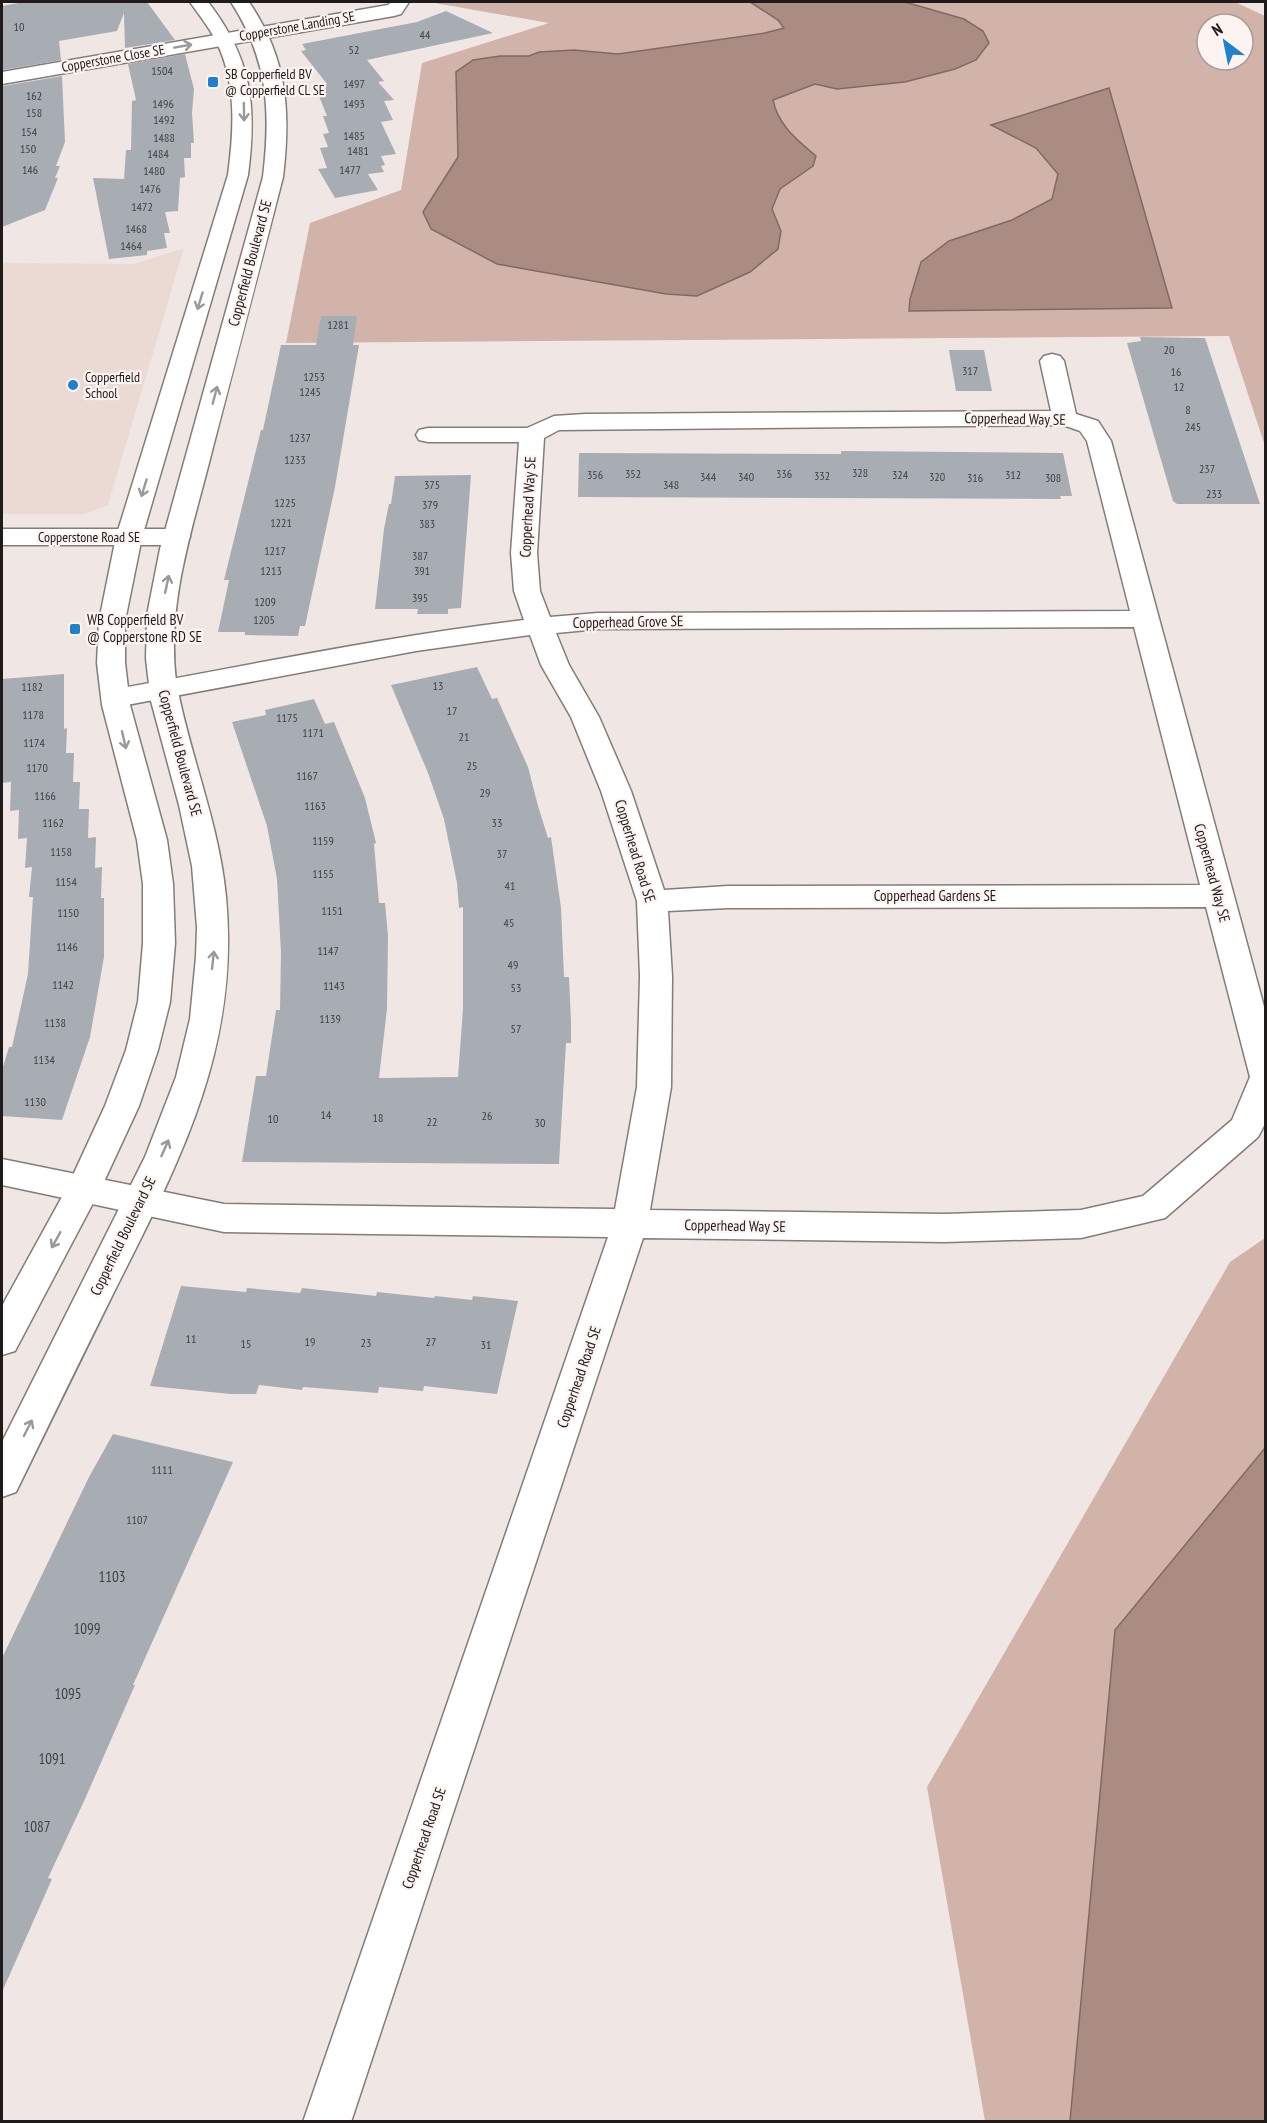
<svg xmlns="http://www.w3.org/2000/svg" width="1267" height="2123" font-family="'PT Sans Narrow',sans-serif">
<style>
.built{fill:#ebdad4}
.green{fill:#d2b3a9;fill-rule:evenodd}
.water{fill:#ab8c82;stroke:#816a63;stroke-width:1.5}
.building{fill:#a7adb3}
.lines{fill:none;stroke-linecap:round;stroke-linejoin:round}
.minor-casing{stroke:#847c79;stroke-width:3}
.tertiary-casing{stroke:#847c79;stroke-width:3}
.minor{fill:#fff;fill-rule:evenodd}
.tertiary{fill:#fff;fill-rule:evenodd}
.oneway{stroke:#9a9898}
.poi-dot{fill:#1f80cc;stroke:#fdf4f1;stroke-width:2}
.labels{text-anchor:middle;stroke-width:4.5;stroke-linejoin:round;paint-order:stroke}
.number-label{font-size:12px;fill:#404040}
.far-street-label{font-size:14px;fill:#1e1b1a;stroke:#fdf4f1}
.far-poi-label{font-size:14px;fill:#1e1b1a;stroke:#fdf4f1;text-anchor:start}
.street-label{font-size:15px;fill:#1e1b1a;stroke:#fdf4f1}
.poi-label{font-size:15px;fill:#1e1b1a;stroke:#fdf4f1;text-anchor:start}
.near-number-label{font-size:15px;fill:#404040}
</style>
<rect width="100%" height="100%" fill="#f0e7e4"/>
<path class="built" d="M 184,248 L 108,505 L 85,514 L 2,514 L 2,263 L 134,264 Z"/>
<path class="green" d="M 429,2 L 1235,2 L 1265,16 L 1265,446 L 1229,336 L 286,343 L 310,223 L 401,190 L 422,63 L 549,23 ZM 1207,24 L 1243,24 L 1243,60 L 1207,60 Z
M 1265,1238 L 1265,2121 L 985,2121 L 927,1787 L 1230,1262 Z"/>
<path class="water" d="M 750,2 L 905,2 L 964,19 L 983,31 L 989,43 L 976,60 L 955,69 L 905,82 L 837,89 L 815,84 L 773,100 C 778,125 797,140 816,156 L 813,166 L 780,189 L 772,209 L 781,231 L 778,249 L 750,272 L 697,296 L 666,294 L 497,264 L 431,229 L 423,212 L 458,157 L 456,72 L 473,60 L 500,56 L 529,56 L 539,52 L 574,50 L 618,54 L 765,33 L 784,28 L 778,20 Z
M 1109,88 L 1172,308 L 909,311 L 910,299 L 921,262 L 949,241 L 1012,220 L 1052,199 L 1058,174 L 1036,148 L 991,125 Z
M 1265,1448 L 1265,2121 L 1070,2121 L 1115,1630 Z"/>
<path class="building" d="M 24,2 L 147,2 L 175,40 L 125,48 L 124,13 L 117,31 L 59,41 L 61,60 L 3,70 L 2,6 Z
M 446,11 L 493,33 L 367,60 L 384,81 L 378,82 L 394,100 L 384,101 L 393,120 L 381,122 L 396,154 L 381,156 L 385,165 L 381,166 L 384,172 L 368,174 L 378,190 L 335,198 L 318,169 L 327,168 L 320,148 L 328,147 L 323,134 L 329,133 L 323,116 L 327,116 L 315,86 L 327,84 L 301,51 L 306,50 L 302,44 L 417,22 Z
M 185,54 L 194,89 L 192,113 L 194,143 L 191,143 L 191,158 L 184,158 L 185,177 L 180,178 L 178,211 L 165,212 L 170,233 L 164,233 L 167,248 L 147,251 L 147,255 L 109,259 L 93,178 L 124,179 L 126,150 L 131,150 L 132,101 L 136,100 L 128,64 Z
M 62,76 L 65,142 L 56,166 L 60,166 L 55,178 L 58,178 L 45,210 L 2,227 L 3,86 Z
M 321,316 L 357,316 L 353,345 L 359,345 L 335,487 L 305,626 L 300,626 L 298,636 L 245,635 L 245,632 L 218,632 L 229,580 L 224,580 L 256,450 L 261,430 L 263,430 L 281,345 L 316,345 Z
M 1140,337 L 1205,338 L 1260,504 L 1177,504 L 1173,501 L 1127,343 L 1141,341 Z
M 949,350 L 984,350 L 992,391 L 956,391 Z
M 841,451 L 1063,453 L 1072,496 L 1060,496 L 1061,499 L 578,497 L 579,453 L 841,454 Z
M 471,475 L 461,608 L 448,609 L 448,614 L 417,614 L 418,609 L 375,609 L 384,529 L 389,504 L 391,504 L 395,476 Z
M 477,667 L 492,699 L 497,698 L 528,767 L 538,806 L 548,838 L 551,837 L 561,908 L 564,977 L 569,977 L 571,1022 L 571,1043 L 566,1043 L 559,1164 L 242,1162 L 256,1076 L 266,1076 L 276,1010 L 280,1010 L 281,953 L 277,879 L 267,826 L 232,722 L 266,715 L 265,710 L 314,699 L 325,724 L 334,722 L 365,798 L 376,843 L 374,844 L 379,903 L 385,903 L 388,936 L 387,1009 L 379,1078 L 458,1077 L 463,1009 L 463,907 L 459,908 L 457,883 L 444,819 L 428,773 L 391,685 Z
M 64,674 L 64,729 L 67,728 L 66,753 L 74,753 L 73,782 L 80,782 L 79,809 L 89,809 L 88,838 L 96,837 L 95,868 L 102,867 L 101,898 L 104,898 L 104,957 L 90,1037 L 62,1120 L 2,1116 L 2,1070 L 9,1047 L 12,1047 L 28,974 L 33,897 L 29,897 L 32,867 L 25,868 L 27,838 L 18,839 L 19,810 L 10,811 L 11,782 L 2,783 L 2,679 Z
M 181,1286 L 246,1292 L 247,1288 L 300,1293 L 302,1288 L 376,1296 L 377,1292 L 434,1298 L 435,1296 L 472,1300 L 473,1296 L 518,1301 L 497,1394 L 424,1386 L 423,1391 L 379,1387 L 378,1393 L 303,1387 L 302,1390 L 259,1385 L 256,1394 L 231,1394 L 150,1386 Z
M 113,1434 L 233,1462 L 133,1685 L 135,1685 L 85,1799 L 48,1878 L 52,1879 L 2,1992 L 2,1658 L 89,1477 Z"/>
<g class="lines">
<g class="minor-casing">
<path id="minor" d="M 391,2 L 409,2 L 401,14 L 394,16 L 2,84 L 2,72 L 388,5 Z
M 1052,354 L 1060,356 L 1064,361 L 1076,414 L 1098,421 L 1111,441 L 1266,1014 L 1266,1122 L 1258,1137 L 1165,1218 L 1081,1238 L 945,1242 L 643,1238 L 351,2122 L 303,2122 L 608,1237 L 224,1232 L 2,1185 L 2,1159 L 224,1204 L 615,1209 L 637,1087 L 640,976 L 637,901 L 601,791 L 571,717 L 541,665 L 530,635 L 416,651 L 116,707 L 106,704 L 102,698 L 106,692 L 116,689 C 252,665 387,636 524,620 L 514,591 L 511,553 L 519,442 L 428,442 L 419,440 L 416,435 L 419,430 L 428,428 L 527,428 L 554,416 L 585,414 L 1051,411 L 1040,361 L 1044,356 ZM 1063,425 L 1080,431 L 1087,441 L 1130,611 L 598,613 L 550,617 L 540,591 L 537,553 L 544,438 L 559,430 ZM 1134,627 L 1200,885 L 728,886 L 664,890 L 631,791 L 599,717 L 569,665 L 556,633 L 598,629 ZM 1206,907 L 1250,1077 L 1232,1120 L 1143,1196 L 1081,1210 L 945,1214 L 650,1210 L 671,1087 L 672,976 L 668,911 L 728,908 Z
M 2,529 L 177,529 L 186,532 L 190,537 L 186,542 L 177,545 L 2,545 Z"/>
</g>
<g class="tertiary-casing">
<path id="tertiary" d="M 190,2 L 208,2 C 252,59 257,105 248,175 L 142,537 L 125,621 L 125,663 L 130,705 L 167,840 L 173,884 L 175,943 L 170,1002 L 158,1050 L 139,1106 L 101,1188 L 15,1351 L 2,1355 L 2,1306 L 68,1186 L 105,1106 L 126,1050 L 138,1002 L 143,943 L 143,884 L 137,840 L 102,705 L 97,663 L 99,621 L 116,537 L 228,175 C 234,130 237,83 216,41 C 209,27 199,15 190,2 Z
M 231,2 L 249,2 C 287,58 291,110 283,177 C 260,267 237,357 213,447 C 194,525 166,600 176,681 C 189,754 219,822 226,897 C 240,1047 181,1159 116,1288 C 82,1356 49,1424 16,1492 L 2,1497 L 2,1442 L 145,1157 L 176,1077 L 190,1019 L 196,957 L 197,927 L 192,866 L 179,805 L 151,701 L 146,659 L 147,615 L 160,549 L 263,177 C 271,111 268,59 231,2 Z"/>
</g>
<use href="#minor" class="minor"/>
<use href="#tertiary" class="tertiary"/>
</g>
<defs><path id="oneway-shaft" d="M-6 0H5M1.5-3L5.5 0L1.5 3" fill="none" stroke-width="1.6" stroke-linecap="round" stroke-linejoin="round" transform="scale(1.5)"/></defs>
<g class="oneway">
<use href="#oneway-shaft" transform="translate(183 46) rotate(-10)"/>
<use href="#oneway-shaft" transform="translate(244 112) rotate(89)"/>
<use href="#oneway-shaft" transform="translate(200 301) rotate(107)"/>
<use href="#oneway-shaft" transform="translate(215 395) rotate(-75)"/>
<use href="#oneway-shaft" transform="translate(144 488) rotate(107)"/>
<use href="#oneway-shaft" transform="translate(167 584) rotate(-78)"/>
<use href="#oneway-shaft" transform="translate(124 740) rotate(77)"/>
<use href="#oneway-shaft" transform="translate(213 960) rotate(-84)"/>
<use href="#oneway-shaft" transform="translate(165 1148) rotate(-66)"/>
<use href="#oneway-shaft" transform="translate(56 1240) rotate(119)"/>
<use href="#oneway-shaft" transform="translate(28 1428) rotate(-63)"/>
</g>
<g class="poi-dot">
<rect x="207" y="76" width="12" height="12" rx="3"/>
<circle cx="73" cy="385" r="6"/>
<rect x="69" y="623" width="12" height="12" rx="3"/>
</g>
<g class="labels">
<g class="number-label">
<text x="19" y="31">10</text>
<text x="425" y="39">44</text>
<text x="354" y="54">52</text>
<text x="162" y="75">1504</text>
<text x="354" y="88">1497</text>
<text x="34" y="100">162</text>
<text x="163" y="108">1496</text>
<text x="354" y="108">1493</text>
<text x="34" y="117">158</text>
<text x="164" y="124">1492</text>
<text x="29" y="136">154</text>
<text x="354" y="140">1485</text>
<text x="164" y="142">1488</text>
<text x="28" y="153">150</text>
<text x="358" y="155">1481</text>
<text x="158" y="158">1484</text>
<text x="30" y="174">146</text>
<text x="350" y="174">1477</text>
<text x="154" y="175">1480</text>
<text x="150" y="193">1476</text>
<text x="142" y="211">1472</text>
<text x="136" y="233">1468</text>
<text x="131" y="250">1464</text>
<text x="338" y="329">1281</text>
<text x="1169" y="354">20</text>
<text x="970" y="375">317</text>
<text x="1176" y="376">16</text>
<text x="314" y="381">1253</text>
<text x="1179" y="391">12</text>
<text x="310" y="396">1245</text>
<text x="1188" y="414">8</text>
<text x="1193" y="431">245</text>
<text x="300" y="442">1237</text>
<text x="295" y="464">1233</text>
<text x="1207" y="473">237</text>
<text x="860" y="477">328</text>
<text x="633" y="478">352</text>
<text x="784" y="478">336</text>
<text x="595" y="479">356</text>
<text x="900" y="479">324</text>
<text x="1013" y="479">312</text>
<text x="822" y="480">332</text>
<text x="708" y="481">344</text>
<text x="746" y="481">340</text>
<text x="937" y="481">320</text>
<text x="975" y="482">316</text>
<text x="1053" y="482">308</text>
<text x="432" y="489">375</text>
<text x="671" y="489">348</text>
<text x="1214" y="498">233</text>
<text x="285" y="507">1225</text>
<text x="430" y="509">379</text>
<text x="281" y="527">1221</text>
<text x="427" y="528">383</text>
<text x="275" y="555">1217</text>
<text x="420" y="560">387</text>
<text x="271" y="575">1213</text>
<text x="422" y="575">391</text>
<text x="420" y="602">395</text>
<text x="265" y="606">1209</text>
<text x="264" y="624">1205</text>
<text x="438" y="690">13</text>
<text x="32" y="691">1182</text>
<text x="452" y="715">17</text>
<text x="33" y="719">1178</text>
<text x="287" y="722">1175</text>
<text x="313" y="737">1171</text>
<text x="464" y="741">21</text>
<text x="34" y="747">1174</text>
<text x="472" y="770">25</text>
<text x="37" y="772">1170</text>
<text x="307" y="780">1167</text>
<text x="485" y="797">29</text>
<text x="45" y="800">1166</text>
<text x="315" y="810">1163</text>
<text x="53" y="827">1162</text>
<text x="497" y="827">33</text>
<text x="323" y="845">1159</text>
<text x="61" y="856">1158</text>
<text x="502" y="858">37</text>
<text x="323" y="878">1155</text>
<text x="66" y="886">1154</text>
<text x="510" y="890">41</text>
<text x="332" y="915">1151</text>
<text x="68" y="917">1150</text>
<text x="509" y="927">45</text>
<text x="67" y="951">1146</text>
<text x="328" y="955">1147</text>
<text x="513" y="969">49</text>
<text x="63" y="989">1142</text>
<text x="334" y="990">1143</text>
<text x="516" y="992">53</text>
<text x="330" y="1023">1139</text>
<text x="55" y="1027">1138</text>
<text x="516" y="1033">57</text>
<text x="44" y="1064">1134</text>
<text x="35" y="1106">1130</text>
<text x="326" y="1119">14</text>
<text x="487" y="1120">26</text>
<text x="378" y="1122">18</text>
<text x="273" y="1123">10</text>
<text x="432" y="1126">22</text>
<text x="540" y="1127">30</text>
<text x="191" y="1343">11</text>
<text x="310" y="1346">19</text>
<text x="431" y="1346">27</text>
<text x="366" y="1347">23</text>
<text x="246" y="1348">15</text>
<text x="486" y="1349">31</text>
<text x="162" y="1474">1111</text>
<text x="137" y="1524">1107</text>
</g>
<g class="far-street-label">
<text transform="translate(297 26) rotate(-10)" y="5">Copperstone Landing SE</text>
<text transform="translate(113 58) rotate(-10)" y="5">Copperstone Close SE</text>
<text x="89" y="542">Copperstone Road SE</text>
</g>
<g class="far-poi-label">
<text x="225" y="79">SB Copperfield BV<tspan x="225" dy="16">@ Copperfield CL SE</tspan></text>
<text x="85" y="382">Copperfield<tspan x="85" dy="16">School</tspan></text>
</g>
<g class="street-label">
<text transform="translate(250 263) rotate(-75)" y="5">Copperfield Boulevard SE</text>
<text transform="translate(1015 419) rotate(1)" y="5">Copperhead Way SE</text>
<text transform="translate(528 507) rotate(-87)" y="5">Copperhead Way SE</text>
<text transform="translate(628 622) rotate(-1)" y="5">Copperhead Grove SE</text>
<text transform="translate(180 753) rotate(75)" y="5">Copperfield Boulevard SE</text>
<text transform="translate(635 851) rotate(73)" y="5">Copperhead Road SE</text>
<text transform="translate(1212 873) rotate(75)" y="5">Copperhead Way SE</text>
<text x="935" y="901">Copperhead Gardens SE</text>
<text transform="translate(735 1226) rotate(1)" y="5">Copperhead Way SE</text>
<text transform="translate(123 1236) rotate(-64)" y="5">Copperfield Boulevard SE</text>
<text transform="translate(579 1377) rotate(-71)" y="5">Copperhead Road SE</text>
<text transform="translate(424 1838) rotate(-71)" y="5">Copperhead Road SE</text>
</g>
<g class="poi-label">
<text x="87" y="625">WB Copperfield BV<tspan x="87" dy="17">@ Copperstone RD SE</tspan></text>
</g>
<g class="near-number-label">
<text x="112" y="1582">1103</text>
<text x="87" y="1634">1099</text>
<text x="68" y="1699">1095</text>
<text x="52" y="1764">1091</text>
<text x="37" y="1832">1087</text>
</g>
</g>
<rect width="1267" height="2123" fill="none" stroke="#1e1b1a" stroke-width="6"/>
<g transform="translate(1225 42) rotate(328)"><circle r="28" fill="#fdf4f1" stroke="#a49d9b" stroke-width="1.5"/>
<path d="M0-4.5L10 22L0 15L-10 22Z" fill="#1f80cc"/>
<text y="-9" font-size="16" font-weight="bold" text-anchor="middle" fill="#1e1b1a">N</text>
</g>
</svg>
